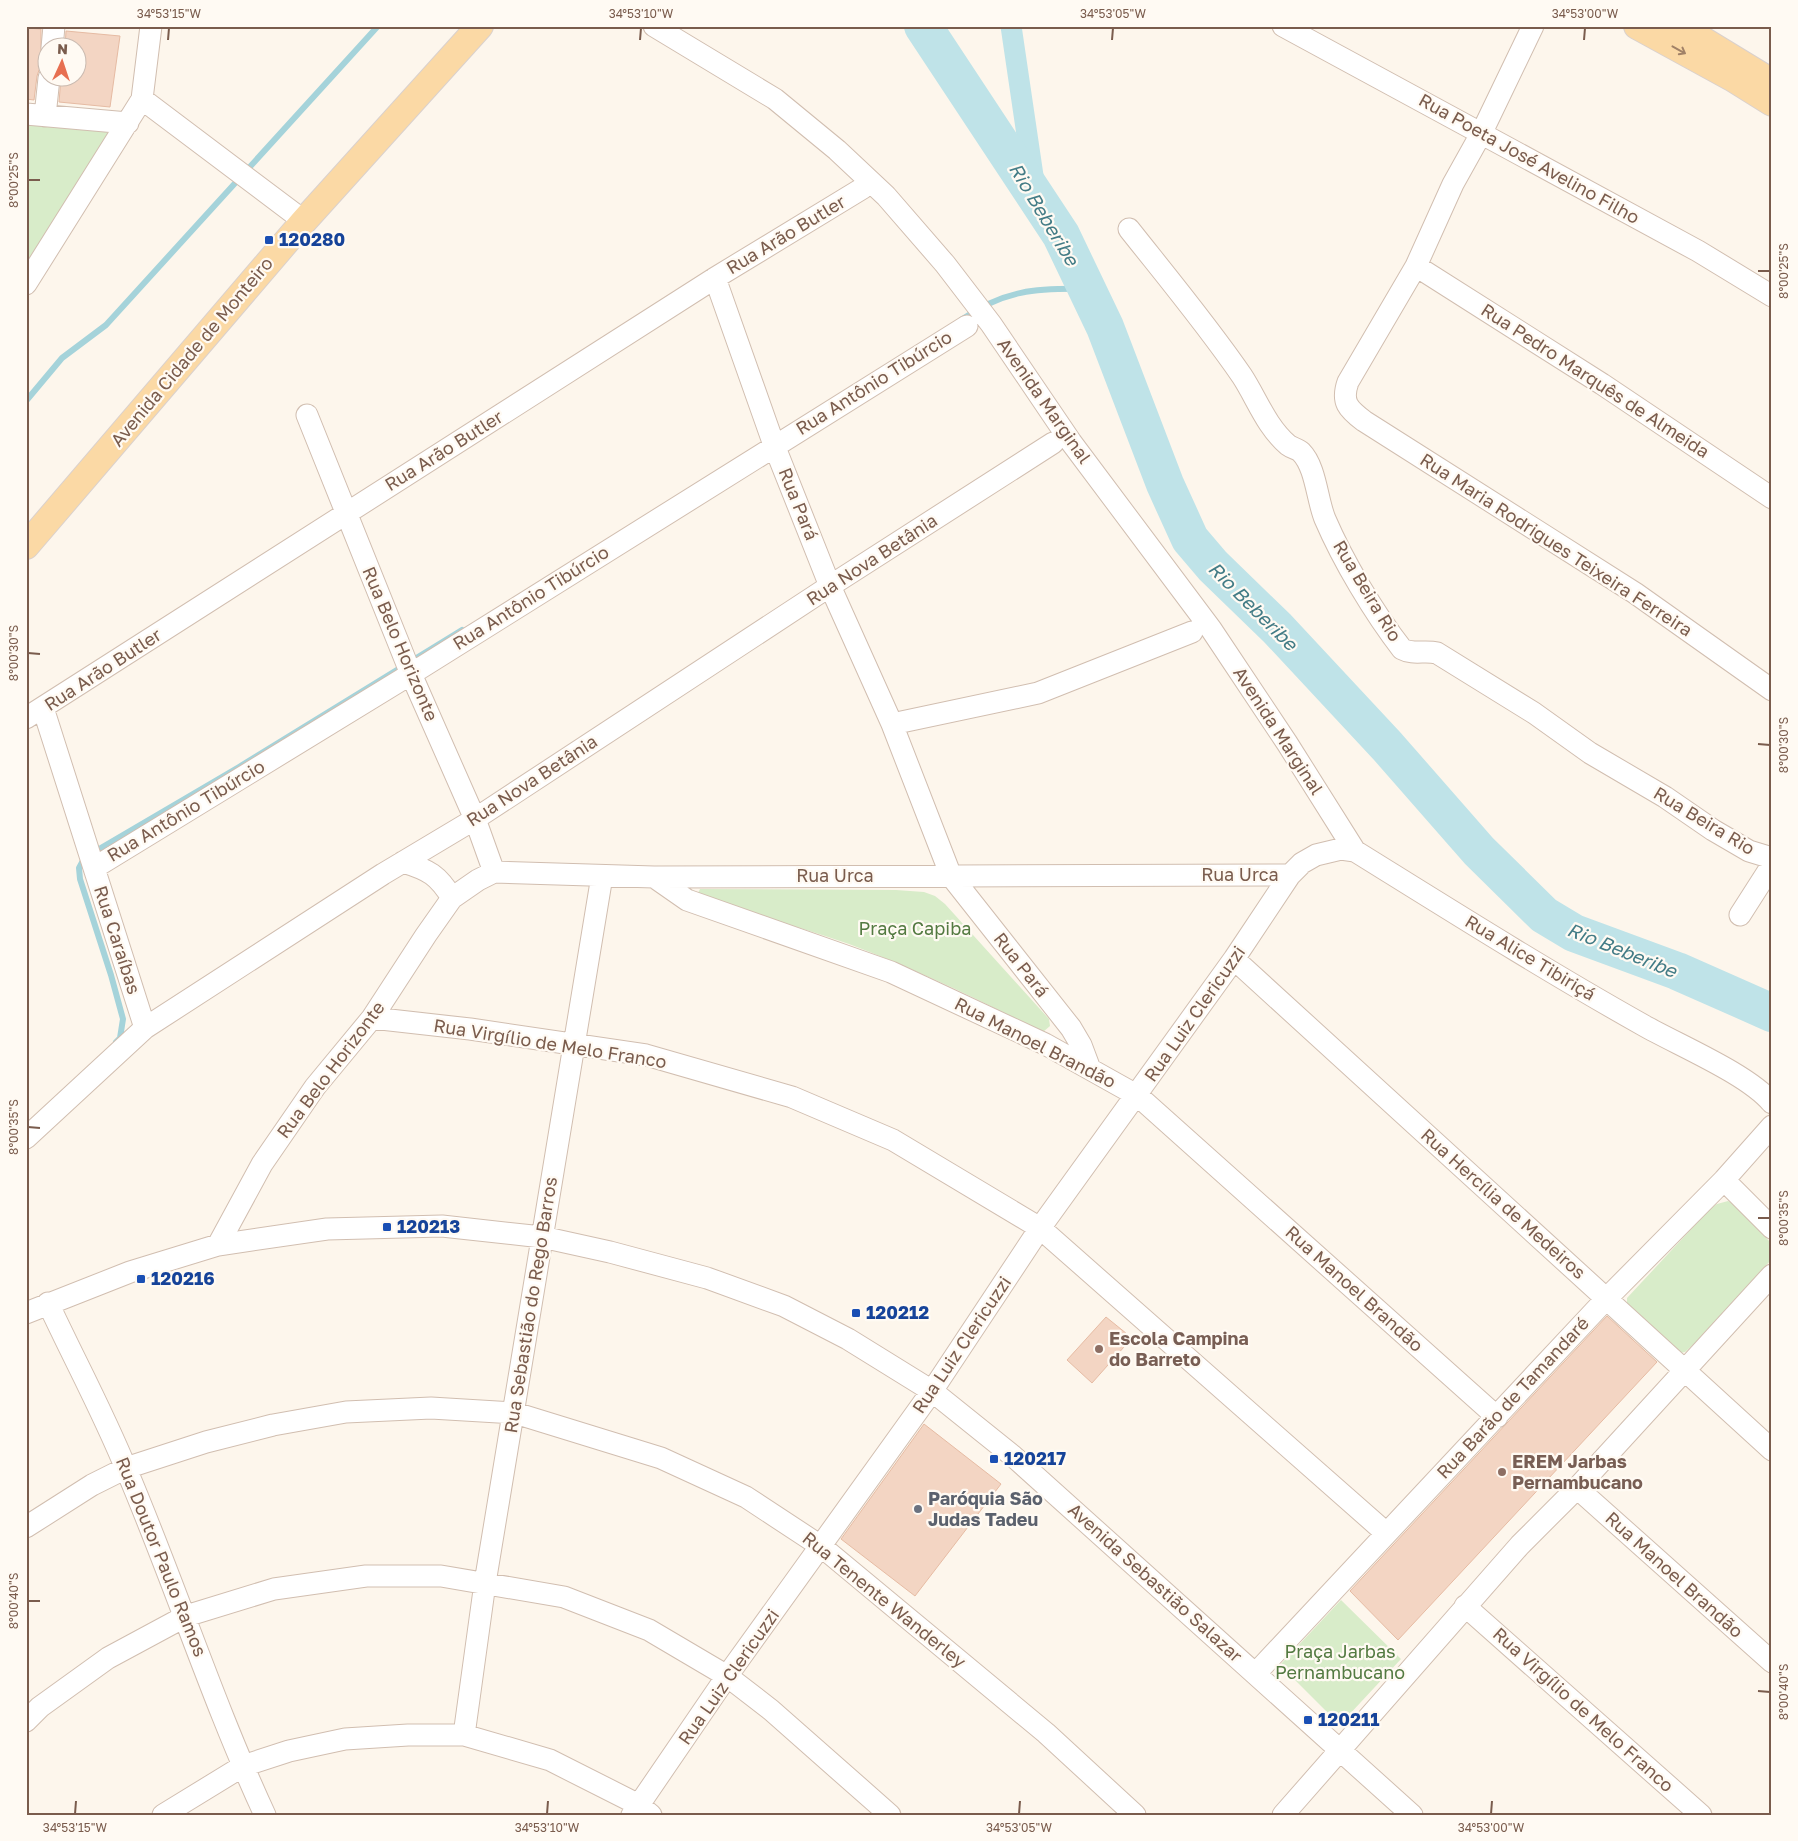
<svg xmlns="http://www.w3.org/2000/svg" width="1798" height="1841" font-family="'Golos Text',sans-serif">
<style>
.green{fill:#d8ecc9}
.lines{fill:none;stroke-linecap:round;stroke-linejoin:round}
.stream{stroke:#a5d3da;stroke-width:6}
.canal{stroke:#bfe3e8;stroke-width:21}
.river{stroke:#bfe3e8;stroke-width:38}
.building{fill:#f3d5c3;stroke:#e6bba3}
.minor-casing{stroke:#d1beb0;stroke-width:23}
.major-casing{stroke:#dad1cd;stroke-width:28}
.minor{stroke:#fff;stroke-width:21}
.major{stroke:#fbd9a5;stroke-width:26}
.oneway{stroke:#a18267}
.ticks{fill:none;stroke:#7a5c4d;stroke-width:2}
.transit-dot{fill:#1a4fb4;stroke:#fffaf3;stroke-width:2}
.education-dot{fill:#8d6e63;stroke:#fffaf3;stroke-width:2}
.worship-dot{fill:#6b7280;stroke:#fffaf3;stroke-width:2}
.labels{text-anchor:middle;stroke-width:4.5;stroke-linejoin:round;paint-order:stroke}
.street-label{font-size:18px;fill:#7a5c4d;stroke:#fffaf3}
.transit-label{font-size:18px;font-weight:bold;fill:#164399;stroke:#fffaf3;text-anchor:start}
.park-label{font-size:18px;fill:#537a41;stroke:#fffaf3}
.education-label{font-size:18px;font-weight:bold;fill:#785e54;stroke:#fffaf3;text-anchor:start}
.worship-label{font-size:18px;font-weight:bold;fill:#5b616d;stroke:#fffaf3;text-anchor:start}
.water-label{font-size:19px;font-style:italic;fill:#437c86;stroke:#fffaf3}
.neatline{fill:none;stroke:#7a5c4d;stroke-width:2}
.ticks-label{font-size:12px;text-anchor:middle;fill:#7a5c4d}
</style>
<rect width="100%" height="100%" fill="#fdf6ec"/>
<path class="green" d="M 26,122 L 110,130 L 26,268 Z
M 700,889 L 896,890 L 924,892 L 935,896 L 945,904 L 1049,1019 L 1050,1026 L 1043,1032 C 979,1000 916,969 849,944 C 799,926 747,914 698,893 Z
M 1728,1201 L 1734,1204 L 1771,1243 L 1771,1260 L 1696,1342 L 1685,1352 L 1680,1353 L 1627,1305 L 1627,1298 L 1710,1209 L 1717,1204 Z
M 1341,1600 L 1401,1659 L 1347,1717 L 1339,1718 L 1330,1715 L 1280,1665 Z"/>
<g class="lines">
<path class="stream" d="M 961,320 C 1004,290 1036,288 1087,289
M 26,401 L 62,358 L 106,325 L 378,26
M 94,852 L 239,767 L 462,630
M 85,857 L 79,868 L 80,879 L 111,975 L 123,1019 L 120,1038 L 116,1042"/>
<path class="canal" d="M 1011,26 L 1036,196"/>
<path class="river" d="M 923,26 L 1061,235 L 1105,327 L 1165,484 L 1190,539 L 1213,566 L 1277,628 L 1387,746 L 1479,851 L 1544,915 L 1574,933 L 1677,971 L 1772,1013"/>
</g>
<path class="building" d="M 26,28 L 41,29 L 41,53 L 48,59 L 48,66 L 39,70 L 37,76 L 34,100 L 26,99 Z
M 66,31 L 120,36 L 110,107 L 59,102 L 61,78 L 78,78 L 78,48 L 65,48 Z
M 1607,1316 L 1657,1362 L 1398,1640 L 1350,1591 Z
M 1106,1317 L 1132,1338 L 1092,1383 L 1067,1360 Z
M 924,1424 L 1001,1484 L 915,1596 L 841,1539 Z"/>
<g class="lines">
<g class="minor-casing">
<path id="minor" d="M 654,26 L 775,99 L 837,150 L 886,196 L 945,264 L 991,324 L 1071,442 L 1211,629 L 1287,743 L 1355,851
M 1283,26 L 1698,251 L 1772,296
M 1533,26 L 1482,132 L 1453,184 L 1416,266 L 1348,382 C 1341,402 1348,409 1364,421 L 1635,593 L 1772,690
M 52,48 L 54,26
M 142,99 L 304,221
M 26,114 L 128,123
M 45,116 L 49,78
M 1129,229 C 1167,277 1207,325 1242,376 C 1257,399 1266,426 1288,445 C 1292,448 1298,449 1301,452 C 1316,467 1317,500 1325,519 C 1343,561 1374,613 1402,649 C 1413,655 1425,650 1437,653 L 1534,713 L 1590,753 L 1665,797 L 1713,830 L 1749,851 L 1772,858
M 1416,266 L 1602,384 L 1772,498
M 715,278 L 774,445 L 830,586 L 892,724 L 951,876 L 1071,1028 L 1081,1045 L 1090,1069
M 26,284 L 142,99 L 151,26
M 307,415 L 411,674 L 475,819 L 494,872
M 43,708 L 145,1028
M 26,718 L 715,278 L 863,188
M 892,724 L 1038,693 L 1192,632
M 403,862 C 429,870 438,875 452,898 L 478,880 L 494,872 L 654,877 L 1290,875
M 94,868 L 411,674 L 967,326
M 654,877 L 687,900 L 891,972 L 1045,1044 L 1138,1096 L 1497,1417
M 1740,915 L 1772,865
M 1234,959 L 1772,1450
M 372,1018 L 470,1029 L 646,1055 L 792,1097 L 893,1140 L 1040,1228 L 1386,1533
M 26,1138 L 145,1028 L 383,874 L 475,819 L 830,586 L 1053,443
M 1724,1180 L 1772,1228
M 218,1245 L 262,1164 L 315,1087 L 372,1018 L 426,935 L 452,898
M 48,1303 C 74,1359 104,1414 127,1471 C 175,1584 213,1703 265,1815
M 26,1313 L 130,1272 L 218,1245 L 327,1229 L 442,1226 L 542,1237 L 610,1252 L 707,1278 L 784,1306 L 848,1339 L 932,1391 L 1013,1456 L 1412,1815
M 1577,1488 L 1772,1662
M 26,1527 L 92,1485 L 126,1468 L 206,1442 L 273,1425 L 346,1412 L 431,1408 L 515,1413 L 661,1458 L 746,1497 L 822,1547 L 1046,1733 L 1135,1815
M 1465,1606 L 1701,1815
M 1256,1673 L 1607,1298 L 1724,1180 L 1772,1126
M 26,1721 L 40,1707 L 108,1658 L 186,1616 L 274,1589 L 366,1576 L 441,1576 L 564,1597 L 649,1630 L 727,1676 L 771,1710 L 890,1815
M 464,1735 L 485,1583 L 602,876
M 163,1815 L 243,1766 L 289,1751 L 345,1739 L 408,1735 L 464,1735 L 550,1760 L 639,1805 L 651,1815
M 632,1815 L 727,1676 L 932,1391 L 1040,1228 L 1234,959 L 1290,875 L 1302,863 L 1316,855 L 1341,849 L 1355,851 C 1450,910 1545,970 1643,1025 C 1678,1045 1748,1074 1772,1103
M 1283,1815 L 1520,1545 L 1577,1488 L 1772,1275"/>
</g>
<g class="major-casing">
<path id="major" d="M 1637,26 L 1732,78 L 1772,103
M 1680,26 L 1772,82
M 26,546 L 304,221 L 480,26"/>
</g>
<use href="#minor" class="minor"/>
<use href="#major" class="major"/>
</g>
<defs><path id="oneway-shaft" d="M-6 0H5M1.5-3L5.5 0L1.5 3" fill="none" stroke-width="1.6" stroke-linecap="round" stroke-linejoin="round" transform="scale(1.25)"/></defs>
<use class="oneway" href="#oneway-shaft" transform="translate(1679 50) rotate(29)"/>
<path class="ticks" d="M 168,40 L 169,28M 640,40 L 641,28M 1112,40 L 1113,28M 1584,40 L 1585,28M 28,180 L 40,180M 1758,271 L 1770,271M 28,653 L 40,654M 1758,744 L 1770,745M 28,1127 L 40,1128M 1758,1218 L 1770,1218M 28,1601 L 40,1601M 1758,1691 L 1770,1692M 75,1814 L 76,1801M 547,1814 L 548,1801M 1019,1814 L 1020,1801M 1491,1814 L 1492,1801"/>
<g class="transit-dot">
<rect x="264" y="235" width="10" height="10" rx="2.5"/>
<rect x="382" y="1222" width="10" height="10" rx="2.5"/>
<rect x="136" y="1274" width="10" height="10" rx="2.5"/>
<rect x="851" y="1308" width="10" height="10" rx="2.5"/>
<rect x="989" y="1454" width="10" height="10" rx="2.5"/>
<rect x="1303" y="1715" width="10" height="10" rx="2.5"/>
</g>
<g class="education-dot">
<circle cx="1099" cy="1349" r="5"/>
<circle cx="1502" cy="1472" r="5"/>
</g>
<circle class="worship-dot" cx="918" cy="1509" r="5"/>
<g class="labels">
<g class="street-label">
<text transform="translate(1529 159) rotate(29)" y="6">Rua Poeta José Avelino Filho</text>
<text transform="translate(786 235) rotate(-31)" y="6">Rua Arão Butler</text>
<text transform="translate(192 352) rotate(-50)" y="6">Avenida Cidade de Monteiro</text>
<text transform="translate(1595 381) rotate(33)" y="6">Rua Pedro Marquês de Almeida</text>
<text transform="translate(874 383) rotate(-32)" y="6">Rua Antônio Tibúrcio</text>
<text transform="translate(1044 401) rotate(55)" y="6">Avenida Marginal</text>
<text transform="translate(444 451) rotate(-32)" y="6">Rua Arão Butler</text>
<text transform="translate(798 504) rotate(68)" y="6">Rua Pará</text>
<text transform="translate(1556 545) rotate(33)" y="6">Rua Maria Rodrigues Teixeira Ferreira</text>
<text transform="translate(872 560) rotate(-33)" y="6">Rua Nova Betânia</text>
<text transform="translate(1367 591) rotate(59)" y="6">Rua Beira Rio</text>
<text transform="translate(531 598) rotate(-32)" y="6">Rua Antônio Tibúrcio</text>
<text transform="translate(400 644) rotate(67)" y="6">Rua Belo Horizonte</text>
<text transform="translate(103 670) rotate(-33)" y="6">Rua Arão Butler</text>
<text transform="translate(1278 731) rotate(57)" y="6">Avenida Marginal</text>
<text transform="translate(532 781) rotate(-33)" y="6">Rua Nova Betânia</text>
<text transform="translate(186 811) rotate(-31)" y="6">Rua Antônio Tibúrcio</text>
<text transform="translate(1704 821) rotate(31)" y="6">Rua Beira Rio</text>
<text x="1240" y="881">Rua Urca</text>
<text x="835" y="882">Rua Urca</text>
<text transform="translate(117 940) rotate(72)" y="6">Rua Caraíbas</text>
<text transform="translate(1530 958) rotate(31)" y="6">Rua Alice Tibiriçá</text>
<text transform="translate(1021 965) rotate(52)" y="6">Rua Pará</text>
<text transform="translate(1195 1014) rotate(-55)" y="6">Rua Luiz Clericuzzi</text>
<text transform="translate(1035 1043) rotate(27)" y="6">Rua Manoel Brandão</text>
<text transform="translate(550 1044) rotate(9)" y="6">Rua Virgílio de Melo Franco</text>
<text transform="translate(331 1070) rotate(-53)" y="6">Rua Belo Horizonte</text>
<text transform="translate(1503 1204) rotate(42)" y="6">Rua Hercília de Medeiros</text>
<text transform="translate(1354 1289) rotate(42)" y="6">Rua Manoel Brandão</text>
<text transform="translate(531 1305) rotate(-81)" y="6">Rua Sebastião do Rego Barros</text>
<text transform="translate(962 1345) rotate(-56)" y="6">Rua Luiz Clericuzzi</text>
<text transform="translate(1513 1398) rotate(-47)" y="6">Rua Barão de Tamandaré</text>
<text transform="translate(161 1557) rotate(68)" y="6">Rua Doutor Paulo Ramos</text>
<text transform="translate(1674 1575) rotate(42)" y="6">Rua Manoel Brandão</text>
<text transform="translate(1155 1583) rotate(42)" y="6">Avenida Sebastião Salazar</text>
<text transform="translate(884 1600) rotate(39)" y="6">Rua Tenente Wanderley</text>
<text transform="translate(729 1677) rotate(-55)" y="6">Rua Luiz Clericuzzi</text>
<text transform="translate(1583 1710) rotate(42)" y="6">Rua Virgílio de Melo Franco</text>
</g>
<g class="transit-label">
<text x="279" y="246">120280</text>
<text x="397" y="1233">120213</text>
<text x="151" y="1285">120216</text>
<text x="866" y="1319">120212</text>
<text x="1004" y="1465">120217</text>
<text x="1318" y="1726">120211</text>
</g>
<g class="park-label">
<text x="915" y="935">Praça Capiba</text>
<text x="1340" y="1658">Praça Jarbas<tspan x="1340" dy="21">Pernambucano</tspan></text>
</g>
<g class="education-label">
<text x="1109" y="1345">Escola Campina<tspan x="1109" dy="21">do Barreto</tspan></text>
<text x="1512" y="1468">EREM Jarbas<tspan x="1512" dy="21">Pernambucano</tspan></text>
</g>
<g class="worship-label">
<text x="928" y="1505">Paróquia São<tspan x="928" dy="21">Judas Tadeu</tspan></text>
</g>
<g class="water-label">
<text transform="translate(1044 214) rotate(59)" y="7">Rio Beberibe</text>
<text transform="translate(1253 606) rotate(45)" y="7">Rio Beberibe</text>
<text transform="translate(1622 950) rotate(22)" y="7">Rio Beberibe</text>
</g>
</g>
<rect width="1798" height="1841" fill="none" stroke="#fffaf3" stroke-width="55"/>
<g transform="translate(62 62) rotate(3)"><circle r="24" fill="#fffaf3" stroke="#cabbb1"/>
<path d="M0-4L9 19L0 12L-9 19Z" fill="#e76f51"/>
<text y="-8" font-size="14" font-weight="bold" text-anchor="middle" fill="#7a5c4d">N</text>
</g>
<rect x="28" y="28" width="1742" height="1786" class="neatline"/>
<g class="ticks-label">
<text x="169" y="18">34°53'15"W</text>
<text x="641" y="18">34°53'10"W</text>
<text x="1113" y="18">34°53'05"W</text>
<text x="1585" y="18">34°53'00"W</text>
<text transform="translate(14 180) rotate(-90)" y="4">8°00'25"S</text>
<text transform="translate(1784 271) rotate(-90)" y="4">8°00'25"S</text>
<text transform="translate(14 653) rotate(-90)" y="4">8°00'30"S</text>
<text transform="translate(1784 745) rotate(-90)" y="4">8°00'30"S</text>
<text transform="translate(14 1127) rotate(-90)" y="4">8°00'35"S</text>
<text transform="translate(1784 1218) rotate(-90)" y="4">8°00'35"S</text>
<text transform="translate(14 1601) rotate(-90)" y="4">8°00'40"S</text>
<text transform="translate(1784 1692) rotate(-90)" y="4">8°00'40"S</text>
<text x="75" y="1832">34°53'15"W</text>
<text x="547" y="1832">34°53'10"W</text>
<text x="1019" y="1832">34°53'05"W</text>
<text x="1491" y="1832">34°53'00"W</text>
</g>
</svg>
